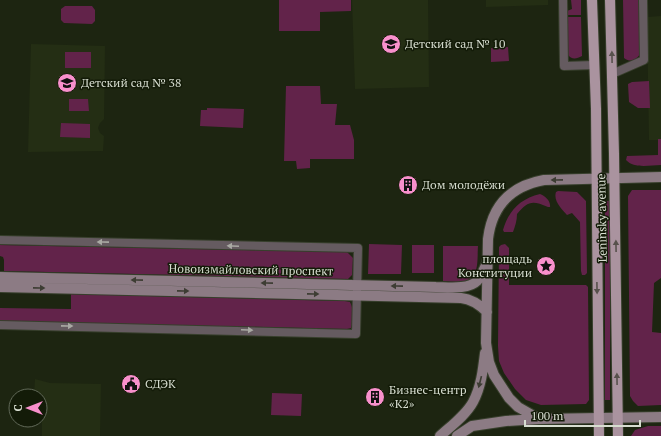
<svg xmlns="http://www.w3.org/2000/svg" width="661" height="436" font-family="'PT Serif',serif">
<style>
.built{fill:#242e14}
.green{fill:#62234a}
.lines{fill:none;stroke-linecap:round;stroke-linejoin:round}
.street-casing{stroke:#373f2c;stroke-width:10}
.secondary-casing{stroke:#373f2c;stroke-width:12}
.primary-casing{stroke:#373f2c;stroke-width:12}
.street{stroke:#655b60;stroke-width:8}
.secondary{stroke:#8c7b84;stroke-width:10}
.primary{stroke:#aa939f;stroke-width:10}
.oneway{fill:#57514c}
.oneway2{fill:#3d3d33}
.oneway3{fill:#a9a9a3}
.labels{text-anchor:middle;stroke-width:3;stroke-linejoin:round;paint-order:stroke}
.poi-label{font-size:12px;fill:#d7ddd0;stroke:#131b08;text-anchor:start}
.street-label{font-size:12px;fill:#d7ddd0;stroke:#131b08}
</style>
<rect width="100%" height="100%" fill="#1d2511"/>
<path class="built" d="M 352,0 L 428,0 L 429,87 L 355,89 Z
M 486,0 L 548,0 L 548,5 L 486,7 Z
M 661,16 L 661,140 L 649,140 L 647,17 Z
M 31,44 L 105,46 L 104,119 L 100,123 L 98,128 L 100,133 L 104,136 L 103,151 L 28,152 Z
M 35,379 L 50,383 L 101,384 L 100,436 L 42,436 L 42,400 L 40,400 L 40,396 L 34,396 Z"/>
<path class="green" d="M 279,0 L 351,0 L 351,11 L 320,12 L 320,31 L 279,31 Z
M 571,0 L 581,0 L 581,15 L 565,15 L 567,11 L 572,9 Z
M 623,0 L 639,0 L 640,54 C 636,60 631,63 624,58 Z
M 65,6 L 92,6 L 95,10 L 95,21 L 92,24 L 64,23 L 61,20 L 61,9 Z
M 565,17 L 581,17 L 582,56 C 576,59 572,60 567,54 Z
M 508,47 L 509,61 L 491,62 L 491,48 Z
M 65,52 L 91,52 L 91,68 L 65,68 Z
M 649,81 L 650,108 L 638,108 L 629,102 L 628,84 L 632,82 Z
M 286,86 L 320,86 L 321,104 L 337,104 L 335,125 L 350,125 L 354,140 L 354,159 L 310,159 L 310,168 L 297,169 L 296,161 L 284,161 Z
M 69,99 L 88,99 L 89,111 L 69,111 Z
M 207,108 L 244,109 L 243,128 L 200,126 L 201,110 L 207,110 Z
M 61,123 L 90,124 L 90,138 L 60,137 Z
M 658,139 L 661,139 L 661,165 C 650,165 634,169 626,160 L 627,156 L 658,155 Z
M 632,190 L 661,190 L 661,278 L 654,283 L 652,332 L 661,333 L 661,405 L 638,406 L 633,401 L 630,396 L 628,196 Z
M 558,191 L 577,192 L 586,201 L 587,273 L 585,275 L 582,275 L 581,271 L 580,222 L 572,213 L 567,215 C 562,209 553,201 556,192 Z
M 540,194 C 545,196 551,201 550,207 L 548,207 C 532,200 528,201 517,214 C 517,221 515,226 513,232 L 504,232 L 503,230 C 509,210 520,199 540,194 Z
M 605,201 L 610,201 L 610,400 L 605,400 Z
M 369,244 L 402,245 L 401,274 L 368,274 Z
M 505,244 L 509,248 L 509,285 L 586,285 L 588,287 L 589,400 L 586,404 L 541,405 L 526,400 L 515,389 L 504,373 L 499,361 L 498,346 L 499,247 L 501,245 Z
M 0,245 L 347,252 L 353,258 L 352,275 L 348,279 L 4,271 L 4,260 L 3,257 L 0,256 Z
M 412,245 L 434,245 L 434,273 L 412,273 Z
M 443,246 L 478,246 C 477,257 480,277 466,281 C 460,283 450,281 443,281 Z
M 71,294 L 345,301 L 350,302 C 354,310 354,320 351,328 L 347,329 L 0,321 L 0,308 L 71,309 Z
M 272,393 L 302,394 L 301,416 L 271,415 Z
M 648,426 L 661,426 L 661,436 L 631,436 L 635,430 Z"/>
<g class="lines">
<g class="street-casing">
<path id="street" d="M 563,0 L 564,66 L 594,65
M 612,74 L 644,60 L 643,0
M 0,240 L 358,248 L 356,334 L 0,325"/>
</g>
<g class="secondary-casing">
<path id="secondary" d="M 0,277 L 436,287 C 447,287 468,290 477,281 C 482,275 485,267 488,261
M 0,287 L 461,298 C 471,299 480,305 487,312
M 539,419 L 518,407 L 509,398 L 494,375 L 489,362 L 486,343 L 488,239 C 492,205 511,186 544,180 L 661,177
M 440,436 C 451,426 466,415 473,402 C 481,387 483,370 485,353
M 457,436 L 472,426 L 506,421 L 539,419 L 661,417"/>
</g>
<g class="primary-casing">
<path id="primary" d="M 592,0 L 596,109 L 599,436
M 610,0 L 614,154 L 618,436"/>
</g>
<use href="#street" class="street"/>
<use href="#secondary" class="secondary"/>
<use href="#primary" class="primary"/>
</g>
<defs><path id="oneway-solid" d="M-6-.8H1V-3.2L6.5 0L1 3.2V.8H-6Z"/></defs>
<g class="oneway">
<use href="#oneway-solid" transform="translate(612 57) rotate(-91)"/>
<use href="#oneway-solid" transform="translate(616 246) rotate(-91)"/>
<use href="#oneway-solid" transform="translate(597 288) rotate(89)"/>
<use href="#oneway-solid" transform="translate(617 379) rotate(-91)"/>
</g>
<g class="oneway2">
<use href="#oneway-solid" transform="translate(557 180) rotate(179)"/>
<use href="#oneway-solid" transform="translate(137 280) rotate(-179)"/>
<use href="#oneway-solid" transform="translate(267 283) rotate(-179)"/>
<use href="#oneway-solid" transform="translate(397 286) rotate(-179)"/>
<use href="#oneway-solid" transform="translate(39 288) rotate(1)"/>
<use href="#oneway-solid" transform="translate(183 291) rotate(1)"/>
<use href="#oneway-solid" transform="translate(313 294) rotate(1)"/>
<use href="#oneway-solid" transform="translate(480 382) rotate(104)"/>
</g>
<g class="oneway3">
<use href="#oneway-solid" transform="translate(103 242) rotate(-179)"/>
<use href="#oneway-solid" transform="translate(233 246) rotate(-178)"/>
<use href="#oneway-solid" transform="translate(67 326) rotate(1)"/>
<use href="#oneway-solid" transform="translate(247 330) rotate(2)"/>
</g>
<defs>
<g id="school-disc" transform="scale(1)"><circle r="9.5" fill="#f890cc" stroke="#131b08"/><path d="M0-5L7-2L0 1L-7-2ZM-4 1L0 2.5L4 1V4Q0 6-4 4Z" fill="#111"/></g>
<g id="building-disc" transform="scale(1)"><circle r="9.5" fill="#f890cc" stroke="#131b08"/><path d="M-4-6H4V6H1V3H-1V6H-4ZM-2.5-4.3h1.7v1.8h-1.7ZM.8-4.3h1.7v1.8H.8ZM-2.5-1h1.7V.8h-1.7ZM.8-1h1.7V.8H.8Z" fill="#111"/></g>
<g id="sight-disc" transform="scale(1)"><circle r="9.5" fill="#f890cc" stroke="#131b08"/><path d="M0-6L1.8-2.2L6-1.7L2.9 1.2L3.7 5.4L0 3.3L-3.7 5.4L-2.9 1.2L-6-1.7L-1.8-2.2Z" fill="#111"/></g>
<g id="civic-disc" transform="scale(1)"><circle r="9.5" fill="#f890cc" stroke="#131b08"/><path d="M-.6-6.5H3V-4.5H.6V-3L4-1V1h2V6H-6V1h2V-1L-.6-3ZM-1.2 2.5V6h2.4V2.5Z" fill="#111"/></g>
</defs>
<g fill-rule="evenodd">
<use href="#school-disc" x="391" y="44"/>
<use href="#school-disc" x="67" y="83"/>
<use href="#building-disc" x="408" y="185"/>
<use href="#sight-disc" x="546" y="266"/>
<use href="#civic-disc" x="131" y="384"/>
<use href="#building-disc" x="375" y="397"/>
</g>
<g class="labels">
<g class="poi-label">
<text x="405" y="48">Детский сад № 10</text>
<text x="81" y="87">Детский сад № 38</text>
<text x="422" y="189">Дом молодёжи</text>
<text x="532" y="263" text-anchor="end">площадь<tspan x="532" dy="14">Конституции</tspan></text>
<text x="145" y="388">СДЭК</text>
<text x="389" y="394">Бизнес-центр<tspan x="389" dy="14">«К2»</tspan></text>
</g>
<g class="street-label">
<text transform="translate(602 218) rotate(-91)" y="4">Leninsky avenue</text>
<text transform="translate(251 270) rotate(1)" y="4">Новоизмайловский проспект</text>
</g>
</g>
<g transform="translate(28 408) rotate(270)"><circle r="19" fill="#131b08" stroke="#616958"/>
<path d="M0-3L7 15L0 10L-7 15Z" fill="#f890cc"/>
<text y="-6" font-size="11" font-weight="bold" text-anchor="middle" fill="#d7ddd0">С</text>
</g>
<path d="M525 420v6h115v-6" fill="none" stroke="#d7ddd0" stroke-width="2"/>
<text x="531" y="420" font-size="12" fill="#d7ddd0" stroke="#131b08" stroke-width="3" paint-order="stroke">100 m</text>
</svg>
